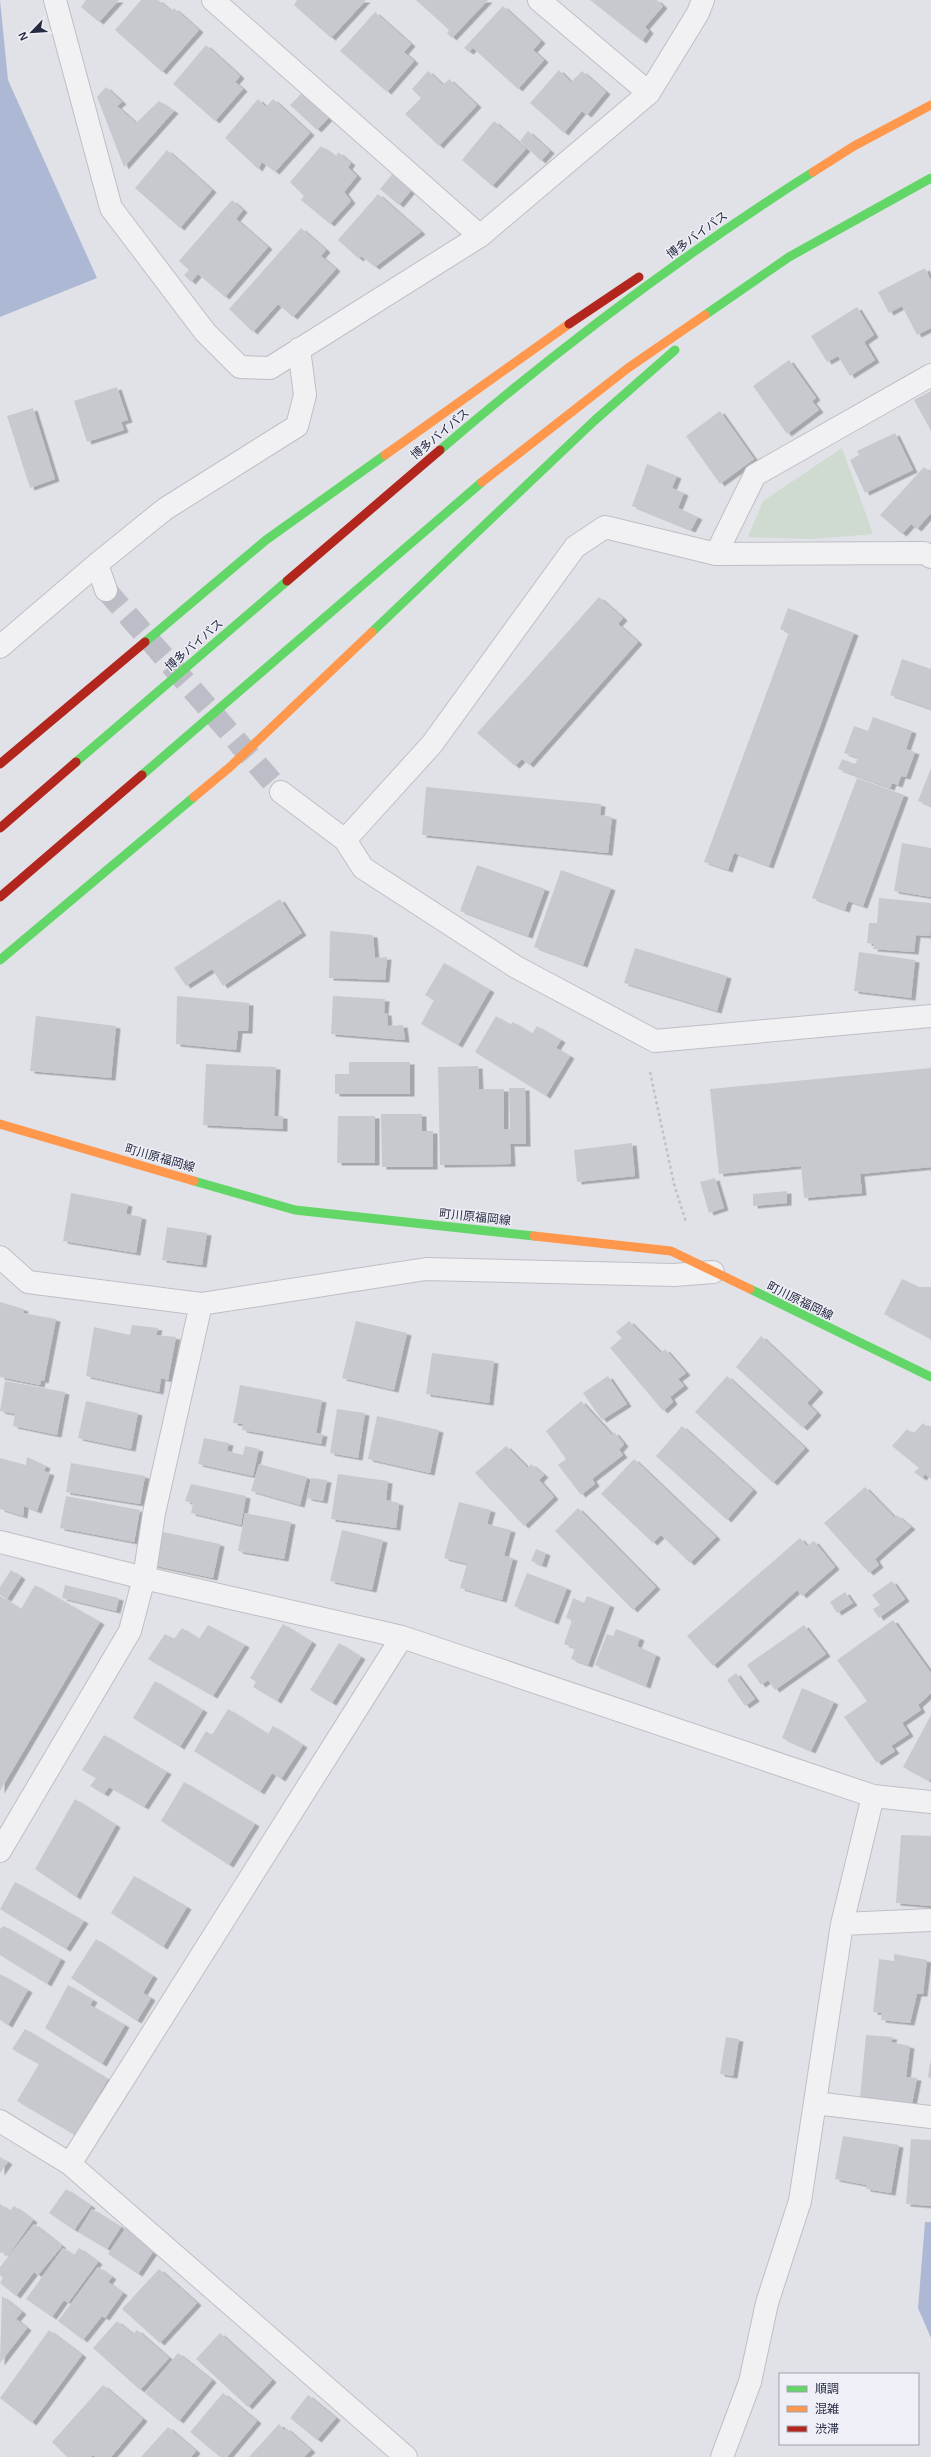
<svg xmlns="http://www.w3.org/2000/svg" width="931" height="2457" font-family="Arial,'Noto Sans JP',sans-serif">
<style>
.green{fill:#cfdad1}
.water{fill:#adb9d4}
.building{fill:#c8c9cf;filter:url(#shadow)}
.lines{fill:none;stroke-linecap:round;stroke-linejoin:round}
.street-tunnel{stroke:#bcbdc6;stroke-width:22;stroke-dasharray:22 11;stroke-linecap:butt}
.street-casing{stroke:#bebfc5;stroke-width:24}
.path{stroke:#c0c1c7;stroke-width:2.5;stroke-dasharray:3 3;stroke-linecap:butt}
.street{stroke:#f1f1f3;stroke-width:22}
.fast{stroke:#63d668;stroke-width:9}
.slow{stroke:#ff974d;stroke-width:9}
.jam{stroke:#b3261e;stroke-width:9}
.labels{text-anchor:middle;stroke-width:3;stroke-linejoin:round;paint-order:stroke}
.street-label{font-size:12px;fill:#272b42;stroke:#eff0f7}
</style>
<defs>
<filter id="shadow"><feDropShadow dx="4.5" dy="2.5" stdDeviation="0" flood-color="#0004"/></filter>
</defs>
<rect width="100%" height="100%" fill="#e1e2e7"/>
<path class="green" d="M 842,448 L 873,534 L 812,539 L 748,537 L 763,501 Z"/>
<path class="water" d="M 0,0 L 8,80 L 97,278 L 0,317 Z
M 925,2222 L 931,2222 L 931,2338 L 918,2308 Z"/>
<path class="building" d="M 86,0 L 119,0 L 99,22 L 81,7 Z
M 141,0 L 158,0 L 172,11 L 174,8 L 199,30 L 162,72 L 115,30 Z
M 297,0 L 366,0 L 331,38 L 294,5 Z
M 416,0 L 488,0 L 452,38 L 447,33 L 449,30 Z
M 590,0 L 657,0 L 663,6 L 645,27 L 649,31 L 642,41 Z
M 503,6 L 541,41 L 533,50 L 544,60 L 518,89 L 473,48 L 469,52 L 464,48 Z
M 375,12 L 411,44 L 404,52 L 414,61 L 387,92 L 340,51 Z
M 206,45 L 240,76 L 235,82 L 243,89 L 215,121 L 173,84 Z
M 559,70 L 571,82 L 582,71 L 606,92 L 587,115 L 582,111 L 564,133 L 530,103 Z
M 428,71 L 443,85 L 449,79 L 477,105 L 439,146 L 405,114 L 421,98 L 412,89 Z
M 106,87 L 122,102 L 117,106 L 136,123 L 159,101 L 174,111 L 124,167 L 97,97 Z
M 305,90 L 331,115 L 317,130 L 290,105 Z
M 258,99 L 266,107 L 273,99 L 310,133 L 275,172 L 262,162 L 258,169 L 225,138 Z
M 494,121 L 526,149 L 492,186 L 462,160 Z
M 528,131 L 550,151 L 541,161 L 520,141 Z
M 321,146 L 336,157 L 338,152 L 351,163 L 348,167 L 357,176 L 344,192 L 351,201 L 330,224 L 301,200 L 304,196 L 290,182 Z
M 167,150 L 212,190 L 180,228 L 135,188 Z
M 395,171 L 414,187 L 399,205 L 380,189 Z
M 378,194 L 421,232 L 375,267 L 361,256 L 359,259 L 338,240 Z
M 232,200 L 243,210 L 236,219 L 268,247 L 225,297 L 198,274 L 191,282 L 184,275 L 189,270 L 179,261 Z
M 301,228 L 326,250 L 321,256 L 336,269 L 293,317 L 278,304 L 253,332 L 229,309 Z
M 925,268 L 931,281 L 931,328 L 917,335 L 902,306 L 889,313 L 878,292 Z
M 857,307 L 874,335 L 864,342 L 875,360 L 850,376 L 838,356 L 827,362 L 811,336 Z
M 789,360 L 816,398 L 812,401 L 819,410 L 787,434 L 753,386 Z
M 117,387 L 128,420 L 121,422 L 124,430 L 87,442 L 74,401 Z
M 931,391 L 931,431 L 914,400 Z
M 33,408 L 55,479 L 30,488 L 7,416 Z
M 720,411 L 754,459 L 720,484 L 686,436 Z
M 895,433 L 913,470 L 865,493 L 850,460 L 859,455 L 857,451 Z
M 647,464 L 677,476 L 672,488 L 684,493 L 678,508 L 698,517 L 691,530 L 632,506 Z
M 924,467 L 931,473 L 931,513 L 917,529 L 911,524 L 902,534 L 880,515 Z
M 599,597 L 623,618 L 618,624 L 638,642 L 529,765 L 522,759 L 515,766 L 477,733 Z
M 788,608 L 854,633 L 769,866 L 734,853 L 728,870 L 704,862 L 789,632 L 780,629 Z
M 902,659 L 931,669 L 931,709 L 890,695 Z
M 873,717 L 912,731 L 906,749 L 915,752 L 906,777 L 901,776 L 898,785 L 892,783 L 890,788 L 838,769 L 842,759 L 855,764 L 858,758 L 844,753 L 854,726 L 868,731 Z
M 931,768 L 931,806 L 918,801 Z
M 857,778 L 904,795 L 863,906 L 848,901 L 845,910 L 812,898 Z
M 426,787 L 601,804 L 600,815 L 612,817 L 608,853 L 422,835 Z
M 902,843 L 931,848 L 931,897 L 894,891 Z
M 477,865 L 545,889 L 528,936 L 460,911 Z
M 561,870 L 611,888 L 583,965 L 534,947 Z
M 879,898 L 931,903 L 930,936 L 916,935 L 914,952 L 873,949 L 874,944 L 867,943 L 869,923 L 877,923 Z
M 280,899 L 302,933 L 223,986 L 212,969 L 186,986 L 174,968 Z
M 330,931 L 373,935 L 375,958 L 387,957 L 385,980 L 329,978 Z
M 635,948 L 727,976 L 717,1011 L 624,983 Z
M 859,952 L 915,960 L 911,998 L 854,991 Z
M 444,963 L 490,990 L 458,1045 L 421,1024 L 434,1000 L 425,995 Z
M 177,996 L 249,1003 L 248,1031 L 238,1031 L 236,1050 L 176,1044 Z
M 333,996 L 385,999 L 384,1013 L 387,1013 L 388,1026 L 403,1025 L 405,1040 L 331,1034 Z
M 36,1016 L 116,1026 L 111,1078 L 30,1071 Z
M 496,1016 L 510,1025 L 513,1022 L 532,1034 L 537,1026 L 561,1040 L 556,1048 L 570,1056 L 546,1096 L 475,1052 Z
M 349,1062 L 410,1062 L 410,1094 L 335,1094 L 335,1074 L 349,1074 Z
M 206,1064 L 276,1067 L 274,1116 L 283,1116 L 283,1129 L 203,1125 Z
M 478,1066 L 479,1089 L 504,1089 L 504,1129 L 510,1129 L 509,1088 L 525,1088 L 526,1144 L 510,1144 L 511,1164 L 440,1165 L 438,1067 Z
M 931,1068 L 931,1167 L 860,1174 L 862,1193 L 804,1198 L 801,1166 L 719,1174 L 710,1089 Z
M 381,1114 L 422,1114 L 422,1131 L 433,1131 L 433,1167 L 382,1167 Z
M 338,1116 L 375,1116 L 375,1163 L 337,1163 Z
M 632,1143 L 635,1176 L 577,1182 L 574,1150 Z
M 715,1178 L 724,1208 L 709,1213 L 700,1182 Z
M 787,1191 L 787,1203 L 753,1206 L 753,1194 Z
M 71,1193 L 128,1204 L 126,1214 L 142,1217 L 136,1253 L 63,1241 Z
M 167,1227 L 207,1233 L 202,1265 L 162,1260 Z
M 902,1279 L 919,1287 L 931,1287 L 931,1339 L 884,1314 Z
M 0,1302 L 24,1309 L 23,1313 L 56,1319 L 44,1381 L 41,1380 L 40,1385 L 0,1377 Z
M 356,1321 L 407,1333 L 394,1390 L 342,1378 Z
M 629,1321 L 661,1353 L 665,1349 L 686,1373 L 678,1379 L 684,1386 L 670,1397 L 673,1402 L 663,1411 L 610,1348 L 622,1338 L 616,1332 Z
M 132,1325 L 158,1328 L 156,1335 L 176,1337 L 168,1380 L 161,1378 L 159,1392 L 86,1376 L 94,1327 L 130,1335 Z
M 761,1336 L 819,1390 L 807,1403 L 817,1413 L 803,1428 L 736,1367 Z
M 432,1353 L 494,1361 L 489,1403 L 426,1394 Z
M 608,1376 L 627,1404 L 602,1420 L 583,1393 Z
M 727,1376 L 805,1448 L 773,1483 L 695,1412 Z
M 5,1381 L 65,1392 L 57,1435 L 13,1426 L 15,1414 L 0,1411 Z
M 240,1385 L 322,1400 L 316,1433 L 323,1434 L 321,1444 L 242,1430 L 243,1424 L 233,1423 Z
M 86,1401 L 138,1413 L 131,1449 L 78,1438 Z
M 581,1401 L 612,1435 L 614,1432 L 624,1444 L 619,1450 L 623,1455 L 592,1479 L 595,1484 L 581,1495 L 558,1465 L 566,1459 L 546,1431 Z
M 337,1409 L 365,1413 L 358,1458 L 330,1453 Z
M 377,1416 L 439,1430 L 430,1473 L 368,1459 Z
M 923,1423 L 929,1428 L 931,1426 L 931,1479 L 925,1474 L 922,1478 L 914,1472 L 919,1468 L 892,1446 L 907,1429 L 913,1434 Z
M 682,1426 L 753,1490 L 727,1520 L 656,1456 Z
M 204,1438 L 229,1443 L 227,1451 L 243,1455 L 245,1446 L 259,1449 L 253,1476 L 198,1464 Z
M 506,1446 L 528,1468 L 531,1464 L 544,1475 L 539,1480 L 554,1497 L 524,1526 L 475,1473 Z
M 27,1457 L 46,1466 L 44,1471 L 50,1473 L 37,1511 L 24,1506 L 23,1516 L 0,1509 L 0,1458 L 26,1465 Z
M 634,1459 L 716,1537 L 690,1563 L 661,1535 L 653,1543 L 601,1494 Z
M 71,1463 L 145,1476 L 140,1504 L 66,1492 Z
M 259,1464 L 307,1477 L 300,1505 L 251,1491 Z
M 338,1474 L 388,1481 L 386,1500 L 399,1503 L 396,1528 L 331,1519 Z
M 311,1478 L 327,1480 L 323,1501 L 307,1498 Z
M 191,1484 L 246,1496 L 241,1525 L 191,1513 L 193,1503 L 185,1501 Z
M 865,1487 L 895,1518 L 897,1515 L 911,1527 L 875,1559 L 879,1565 L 869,1573 L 824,1523 Z
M 66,1496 L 140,1510 L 134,1542 L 60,1528 Z
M 459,1502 L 491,1510 L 487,1524 L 511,1530 L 504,1556 L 513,1558 L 502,1600 L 460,1588 L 467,1564 L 444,1558 Z
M 578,1508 L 656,1587 L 633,1610 L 555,1531 Z
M 245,1513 L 291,1522 L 284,1559 L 238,1551 Z
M 154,1530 L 220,1544 L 213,1578 L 147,1564 Z
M 342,1530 L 383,1540 L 372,1590 L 330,1581 Z
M 800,1538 L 807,1546 L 814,1541 L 835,1567 L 802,1596 L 797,1590 L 713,1666 L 687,1636 Z
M 536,1549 L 546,1553 L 542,1565 L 531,1561 Z
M 11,1570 L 21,1577 L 7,1599 L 0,1595 L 0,1587 Z
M 527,1573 L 567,1588 L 554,1622 L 514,1606 Z
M 892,1581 L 905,1599 L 879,1618 L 873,1609 L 880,1605 L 872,1595 Z
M 35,1585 L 100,1622 L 0,1791 L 0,1596 L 21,1609 Z
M 65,1585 L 119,1598 L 116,1611 L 62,1598 Z
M 845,1592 L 853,1603 L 837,1613 L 830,1602 Z
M 587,1596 L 610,1605 L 588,1665 L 571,1659 L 575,1648 L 564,1644 L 572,1620 L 566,1618 L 573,1598 L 584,1603 Z
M 893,1620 L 931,1673 L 931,1693 L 918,1705 L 921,1710 L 902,1723 L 909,1734 L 891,1746 L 895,1751 L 877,1763 L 844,1717 L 867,1701 L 837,1660 Z
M 283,1624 L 312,1642 L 277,1701 L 253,1687 L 256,1682 L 250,1678 Z
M 208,1625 L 245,1645 L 213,1696 L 148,1659 L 165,1634 L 174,1639 L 182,1628 L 199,1639 Z
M 804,1625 L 826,1654 L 775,1690 L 768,1680 L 761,1685 L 747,1665 Z
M 616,1629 L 640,1638 L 637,1646 L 656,1655 L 646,1686 L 595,1665 L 607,1634 L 613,1636 Z
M 339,1643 L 361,1657 L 332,1703 L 310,1690 Z
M 736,1673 L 755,1699 L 745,1706 L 727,1680 Z
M 155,1681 L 203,1710 L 180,1747 L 133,1718 Z
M 802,1688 L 834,1702 L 811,1751 L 782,1738 Z
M 228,1709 L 268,1734 L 273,1726 L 303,1745 L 281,1779 L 272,1773 L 260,1792 L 194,1751 L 206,1731 L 212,1735 Z
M 931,1715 L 931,1778 L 929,1781 L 903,1767 Z
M 104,1735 L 167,1772 L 144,1807 L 109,1787 L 104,1794 L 90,1786 L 96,1778 L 82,1770 Z
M 184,1782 L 255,1824 L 229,1865 L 161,1821 Z
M 75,1799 L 116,1825 L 76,1897 L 35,1869 Z
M 901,1835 L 931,1836 L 931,1906 L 896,1903 Z
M 134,1876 L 187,1907 L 163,1947 L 111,1913 Z
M 15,1882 L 84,1921 L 66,1949 L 0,1909 Z
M 4,1926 L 61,1959 L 47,1984 L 0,1955 L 0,1929 Z
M 96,1939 L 153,1976 L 143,1993 L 151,1998 L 137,2021 L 71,1978 Z
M 894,1954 L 927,1960 L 923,1994 L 917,1994 L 910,2023 L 881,2020 L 882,2013 L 873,2012 L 879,1959 L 894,1961 Z
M 0,1974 L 28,1990 L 8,2025 L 0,2020 Z
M 68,1985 L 93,2000 L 90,2005 L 125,2025 L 102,2064 L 45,2028 Z
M 25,2029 L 108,2079 L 75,2135 L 17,2101 L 39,2064 L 12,2049 Z
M 866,2035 L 893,2037 L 891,2042 L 910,2046 L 906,2077 L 917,2078 L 912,2104 L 860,2098 Z
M 726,2037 L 739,2039 L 733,2076 L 720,2074 Z
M 930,2063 L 931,2063 L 931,2078 L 928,2077 Z
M 843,2136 L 899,2145 L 891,2193 L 866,2189 L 866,2185 L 835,2179 Z
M 911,2139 L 931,2140 L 931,2206 L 906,2204 Z
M 0,2157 L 8,2162 L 0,2173 Z
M 66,2189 L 91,2206 L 74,2230 L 49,2213 Z
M 0,2204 L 10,2211 L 14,2206 L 33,2220 L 8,2256 L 1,2252 L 0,2254 Z
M 92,2209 L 121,2227 L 107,2249 L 78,2232 Z
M 34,2224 L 62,2246 L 38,2275 L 34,2272 L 16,2296 L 0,2283 L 3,2278 L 0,2275 L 0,2267 Z
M 127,2226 L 157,2246 L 138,2274 L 108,2254 Z
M 63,2248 L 74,2255 L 79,2248 L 98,2262 L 68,2303 L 64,2300 L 52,2317 L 26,2299 Z
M 98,2267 L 112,2277 L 108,2282 L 123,2293 L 105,2318 L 102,2316 L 83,2340 L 58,2321 Z
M 159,2269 L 197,2303 L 160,2343 L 122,2309 Z
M 2,2296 L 22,2312 L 16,2319 L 27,2328 L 0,2363 Z
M 117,2321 L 133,2334 L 137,2330 L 169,2358 L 140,2390 L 93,2348 Z
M 49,2330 L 82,2355 L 32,2423 L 0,2398 Z
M 220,2333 L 272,2380 L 248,2407 L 196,2359 Z
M 178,2353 L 212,2380 L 179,2421 L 145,2393 Z
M 103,2385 L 143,2419 L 111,2457 L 96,2457 L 93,2455 L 90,2457 L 67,2457 L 52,2442 Z
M 223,2393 L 257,2421 L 227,2457 L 220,2457 L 190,2432 Z
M 308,2395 L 336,2418 L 317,2440 L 290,2418 Z
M 279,2424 L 284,2430 L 286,2428 L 311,2450 L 304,2457 L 249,2457 Z
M 168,2427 L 196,2451 L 191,2457 L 141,2457 Z"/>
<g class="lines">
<path class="street-tunnel" d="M 106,590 L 281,792"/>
<g class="street-casing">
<path id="street" d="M 55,0 L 111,208 L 205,332 L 240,367 L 270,368 L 480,236 L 649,93 L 698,13 L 703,0
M 213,0 L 480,236
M 539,0 L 649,93
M 716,554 L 755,475 L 931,375
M 97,564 L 106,590
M 0,647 L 97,564 L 165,509 L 297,426 L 305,395 L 299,349
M 281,792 L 345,840 L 363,868 L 516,967 L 655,1041 L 931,1016
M 345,840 L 432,744 L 575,547 L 605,527 L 716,554 L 924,553 L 931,557
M 0,1257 L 28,1282 L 201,1304 L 426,1269 L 674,1275 L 713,1272
M 0,1542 L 144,1578 L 402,1637 L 873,1796 L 931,1802
M 0,1851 L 130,1631 L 144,1578 L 154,1513 L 201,1304
M 842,1924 L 931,1920
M 815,2103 L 931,2117
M 0,2121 L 70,2164 L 406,2457
M 70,2164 L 402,1637
M 722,2457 L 750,2382 L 767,2303 L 800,2201 L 842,1924 L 873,1796"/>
</g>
<path class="path" d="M 650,1072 L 674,1184 L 686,1222"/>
<use href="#street" class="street"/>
<path class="fast" d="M 705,315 L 789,257 L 931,178
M 440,450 C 558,349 682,255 813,172
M 372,632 L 594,421 L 675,350
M 145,642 L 266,540 L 385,455
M 76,762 L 287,581
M 142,775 L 482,482
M 0,960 L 194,797
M 194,1181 L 295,1210 L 534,1236
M 750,1289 L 931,1377"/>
<path class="slow" d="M 813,172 L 854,146 L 931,105
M 385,455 L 569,324
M 482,482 L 628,368 L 705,315
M 194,797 L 230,767 L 372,632
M 0,1124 L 194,1181
M 534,1236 L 671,1251 L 750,1289"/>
<path class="jam" d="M 569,324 L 639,277
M 287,581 L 440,450
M 0,764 L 145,642
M 0,828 L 76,762
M 0,897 L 142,775"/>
</g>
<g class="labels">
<g class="street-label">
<text transform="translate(697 235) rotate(-36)" y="4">博多バイパス</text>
<text transform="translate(440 434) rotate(-40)" y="4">博多バイパス</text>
<text transform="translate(194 645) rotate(-41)" y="4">博多バイパス</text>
<text transform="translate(160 1158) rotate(16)" y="4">町川原福岡線</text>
<text transform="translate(475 1217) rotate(6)" y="4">町川原福岡線</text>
<text transform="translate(800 1301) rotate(26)" y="4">町川原福岡線</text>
</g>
</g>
<rect x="779" y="2373" width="140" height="72" fill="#eff0f7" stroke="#9fa1af"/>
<rect x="787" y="2386" width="20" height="6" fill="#63d668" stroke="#9fa1af"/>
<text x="815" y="2393" font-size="12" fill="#272b42">順調</text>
<rect x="787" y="2406" width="20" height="6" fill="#ff974d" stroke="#9fa1af"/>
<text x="815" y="2413" font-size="12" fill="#272b42">混雑</text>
<rect x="787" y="2426" width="20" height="6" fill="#b3261e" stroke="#9fa1af"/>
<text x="815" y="2433" font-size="12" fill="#272b42">渋滞</text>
<g transform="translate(32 32) rotate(245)" stroke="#eff0f7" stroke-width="3" paint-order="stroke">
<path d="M0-3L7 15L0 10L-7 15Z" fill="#272b42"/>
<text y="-6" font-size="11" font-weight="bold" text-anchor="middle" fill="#272b42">N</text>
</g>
</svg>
